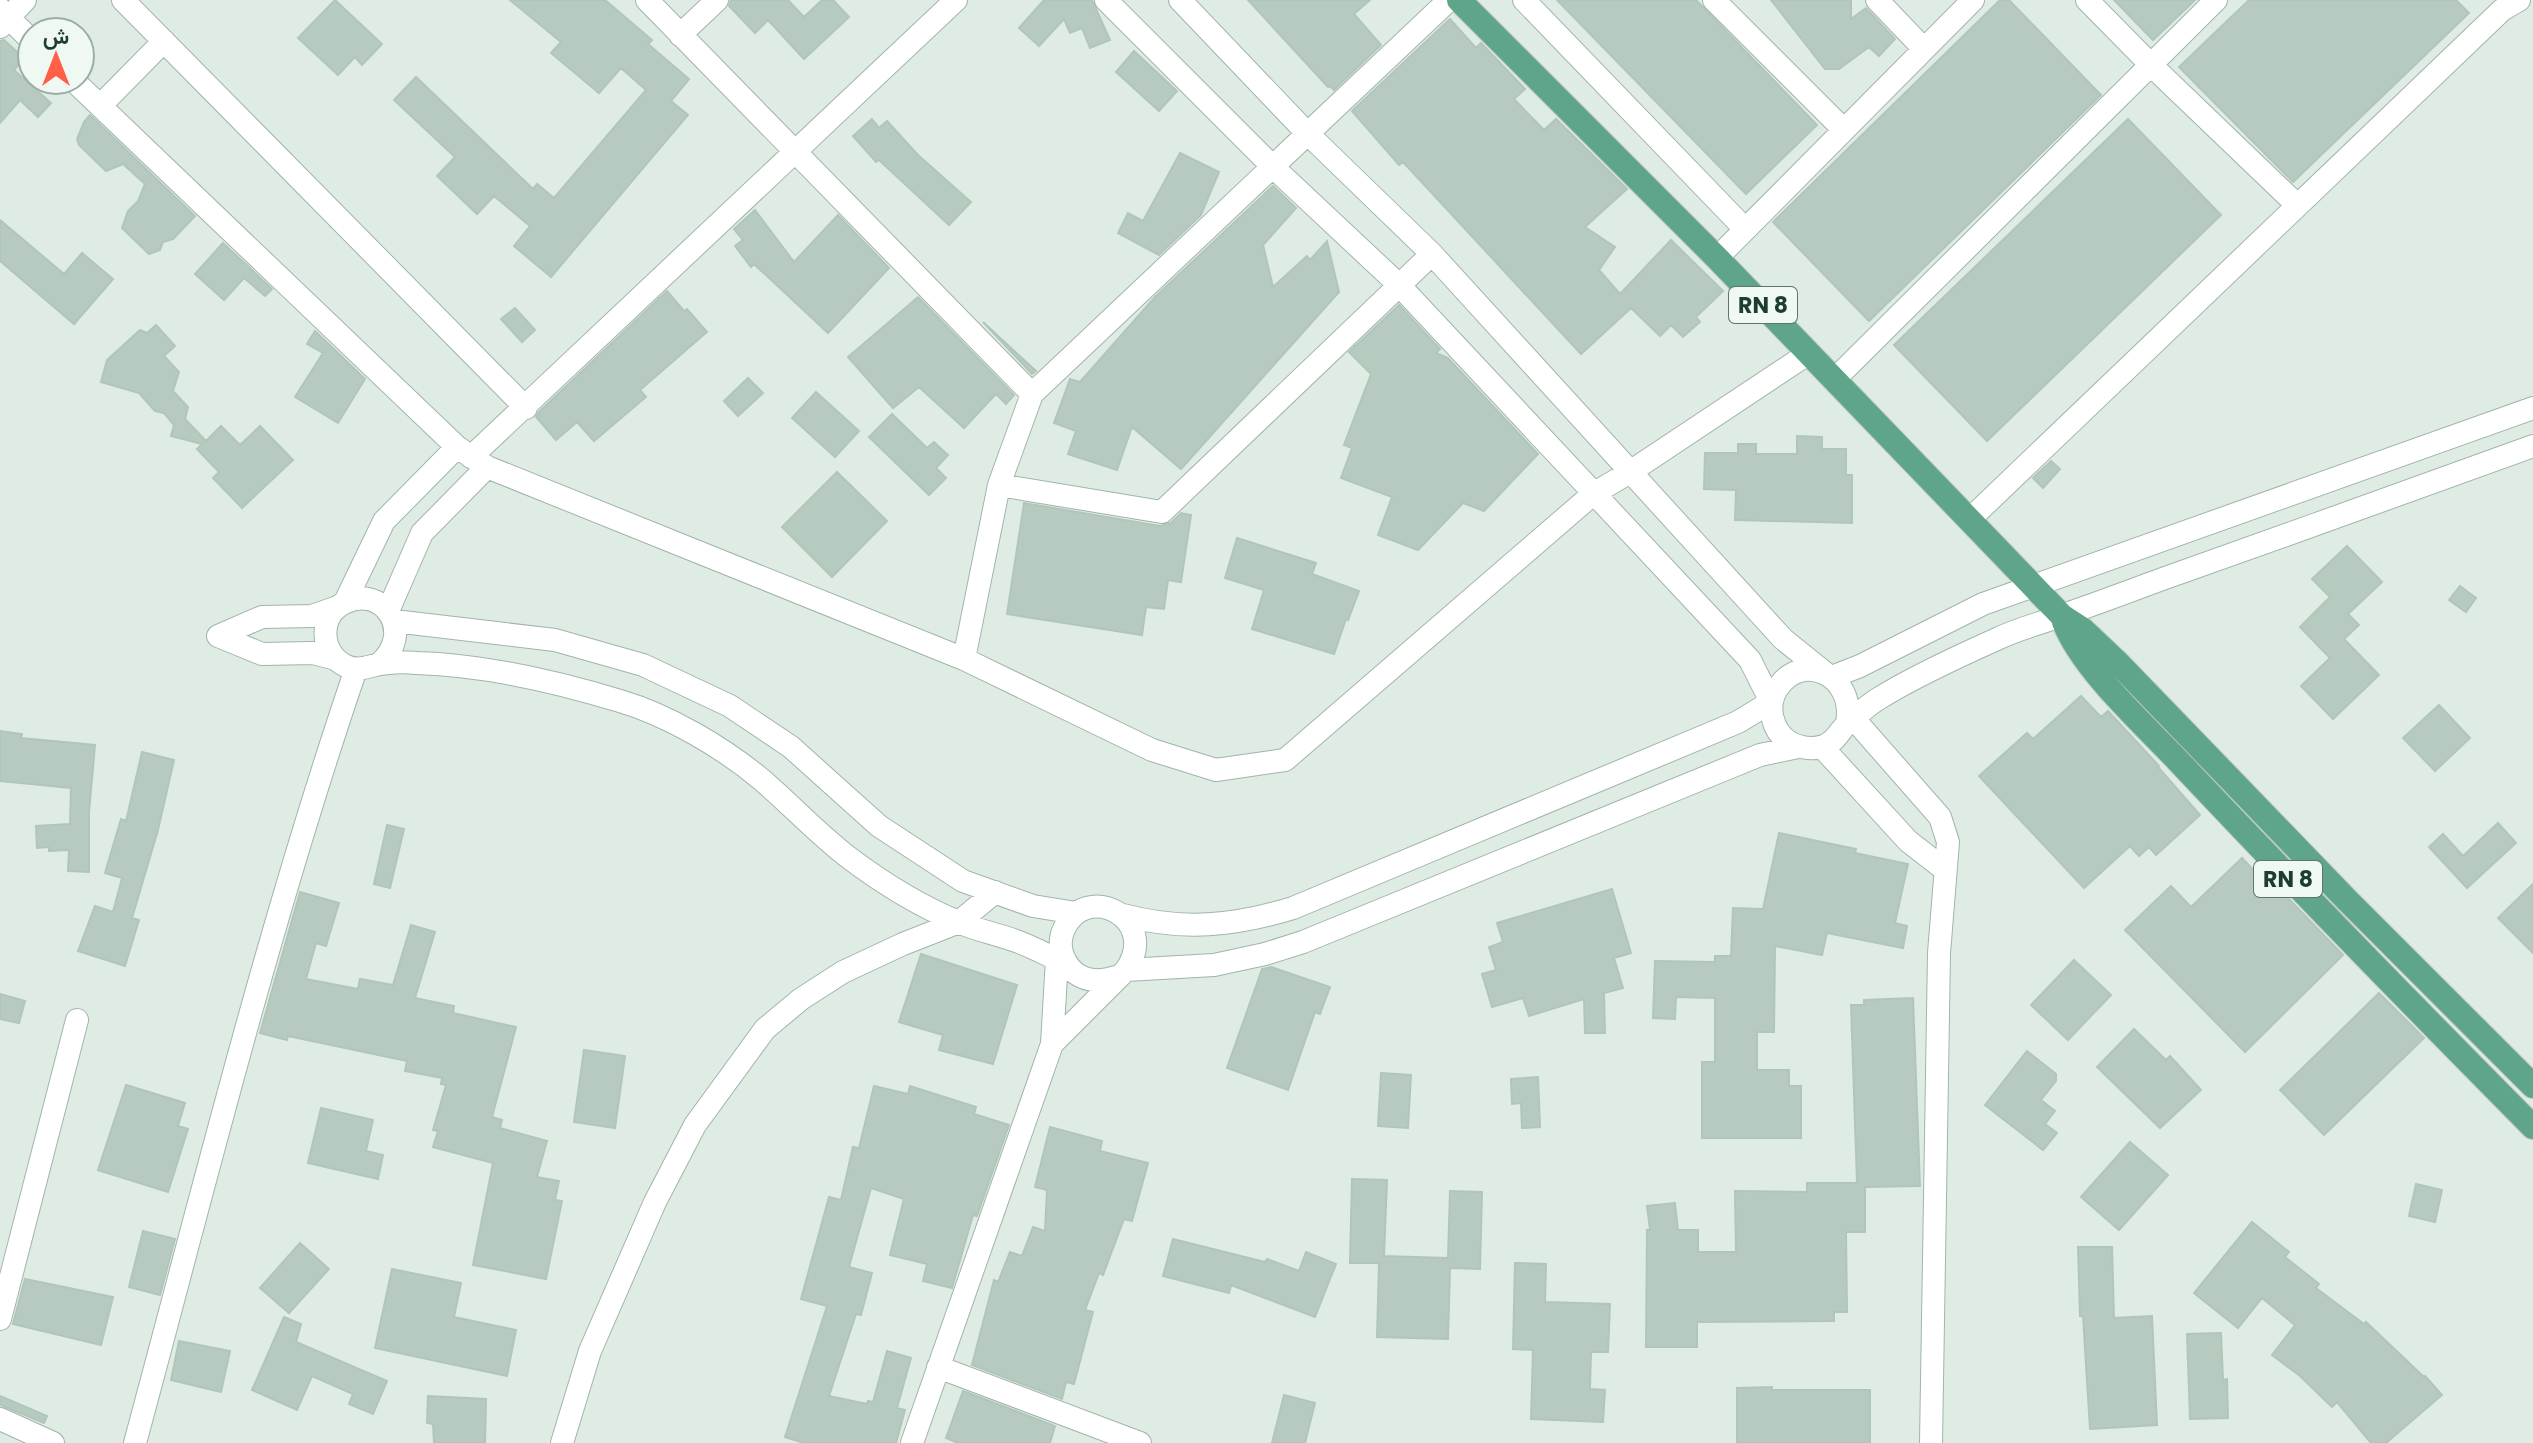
<svg xmlns="http://www.w3.org/2000/svg" width="2533" height="1443" font-family="Poppins,Vazirmatn,sans-serif">
<style>
.building{fill:#b7cabf;stroke:#b1c6ba;stroke-width:2}
.lines{fill:none;stroke-linecap:round;stroke-linejoin:round}
.minor-casing{stroke:#a1b4ab;stroke-width:24}
.major-casing{stroke:#c0c9c5;stroke-width:26}
.minor{stroke:#fff;stroke-width:22}
.major{stroke:#5fa58a;stroke-width:24}
.labels{text-anchor:middle;stroke-width:6;stroke-linejoin:round;paint-order:stroke}
.shield{fill:#eff8f2;stroke:#5d756b;stroke-width:2}
.shield-label{font-size:22px;font-weight:bold;fill:#1e3d31}
</style>
<rect width="100%" height="100%" fill="#dfece4"/>
<path class="building" d="M 335,0 L 382,44 L 362,65 L 355,57 L 338,75 L 298,38 Z
M 510,0 L 605,0 L 652,40 L 648,44 L 689,79 L 671,101 L 688,115 L 551,277 L 514,246 L 530,226 L 494,196 L 477,214 L 437,176 L 455,157 L 394,100 L 416,77 L 533,189 L 537,184 L 554,198 L 646,90 L 621,68 L 599,93 L 551,53 L 561,42 Z
M 731,0 L 788,0 L 804,17 L 822,0 L 833,0 L 849,17 L 804,59 L 768,20 L 755,33 L 729,6 Z
M 1044,0 L 1092,0 L 1110,40 L 1090,48 L 1082,28 L 1070,33 L 1064,19 L 1039,46 L 1019,28 Z
M 1248,0 L 1370,0 L 1354,14 L 1381,45 L 1334,90 L 1330,86 L 1328,87 Z
M 1557,0 L 1696,0 L 1817,125 L 1746,194 Z
M 1771,0 L 1851,0 L 1851,19 L 1866,8 L 1895,39 L 1879,56 L 1869,47 L 1839,69 L 1825,69 Z
M 2000,0 L 2009,0 L 2101,95 L 1869,321 L 1773,222 Z
M 2114,0 L 2195,0 L 2153,40 Z
M 2249,0 L 2456,0 L 2469,13 L 2293,182 L 2179,67 Z
M 1450,19 L 1476,48 L 1481,43 L 1525,89 L 1514,99 L 1544,130 L 1556,119 L 1627,189 L 1585,227 L 1615,247 L 1599,270 L 1620,294 L 1671,240 L 1723,291 L 1696,317 L 1700,322 L 1683,337 L 1671,325 L 1660,336 L 1631,308 L 1581,354 L 1403,162 L 1399,165 L 1352,111 Z
M 4,40 L 24,58 L 14,70 L 51,103 L 38,117 L 20,100 L 0,123 L 0,41 Z
M 1134,51 L 1177,91 L 1159,111 L 1116,72 Z
M 90,115 L 195,216 L 173,239 L 163,242 L 160,250 L 149,254 L 122,228 L 128,211 L 138,201 L 145,184 L 123,164 L 106,171 L 79,145 L 77,139 L 84,122 Z
M 872,119 L 879,128 L 887,121 L 918,155 L 971,202 L 949,225 L 879,160 L 876,162 L 853,136 Z
M 2128,119 L 2221,215 L 1987,441 L 1894,345 Z
M 1180,153 L 1219,172 L 1201,215 L 1159,255 L 1118,233 L 1128,213 L 1143,221 Z
M 1273,186 L 1296,208 L 1263,245 L 1273,287 L 1307,256 L 1310,260 L 1327,241 L 1339,292 L 1181,469 L 1132,427 L 1117,470 L 1068,454 L 1076,431 L 1054,423 L 1070,379 L 1080,382 L 1155,297 Z
M 755,210 L 794,262 L 838,215 L 889,268 L 828,333 L 754,264 L 751,267 L 735,246 L 743,240 L 734,229 Z
M 0,220 L 64,274 L 82,253 L 113,279 L 74,324 L 0,261 Z
M 223,243 L 272,289 L 265,296 L 244,278 L 224,300 L 195,274 Z
M 667,291 L 684,311 L 687,309 L 707,332 L 640,390 L 646,397 L 594,441 L 577,422 L 556,440 L 536,417 L 539,412 Z
M 918,297 L 1014,395 L 1006,404 L 996,394 L 964,428 L 919,387 L 893,408 L 848,357 Z
M 1399,305 L 1440,349 L 1436,353 L 1448,358 L 1538,454 L 1484,511 L 1463,503 L 1418,550 L 1378,535 L 1392,497 L 1341,478 L 1352,448 L 1344,445 L 1371,374 L 1349,352 Z
M 515,308 L 535,330 L 522,342 L 501,319 Z
M 983,322 L 1036,371 L 1032,374 Z
M 156,325 L 175,346 L 164,356 L 179,372 L 173,391 L 188,407 L 185,419 L 206,441 L 221,426 L 240,445 L 260,426 L 293,460 L 242,508 L 213,478 L 219,472 L 197,449 L 202,444 L 171,436 L 174,425 L 164,413 L 155,411 L 139,393 L 101,382 L 107,360 L 140,330 L 147,333 Z
M 315,331 L 365,379 L 338,423 L 295,397 L 323,353 L 307,344 Z
M 748,378 L 763,393 L 738,416 L 724,401 Z
M 816,392 L 859,431 L 835,457 L 792,418 Z
M 892,414 L 927,448 L 934,442 L 948,455 L 936,468 L 946,478 L 929,495 L 869,437 Z
M 1797,436 L 1822,437 L 1822,449 L 1846,449 L 1846,475 L 1852,475 L 1852,523 L 1735,520 L 1736,490 L 1704,489 L 1705,453 L 1738,453 L 1738,444 L 1756,444 L 1756,454 L 1797,454 Z
M 2051,461 L 2060,469 L 2043,488 L 2033,478 Z
M 837,472 L 887,521 L 832,577 L 782,527 Z
M 1024,503 L 1160,526 L 1171,523 L 1181,513 L 1191,515 L 1181,582 L 1168,580 L 1164,609 L 1146,607 L 1142,635 L 1007,614 Z
M 1237,538 L 1316,563 L 1312,574 L 1359,591 L 1348,620 L 1346,619 L 1334,654 L 1252,629 L 1264,590 L 1225,578 Z
M 2347,546 L 2382,582 L 2348,614 L 2359,625 L 2344,639 L 2379,675 L 2333,719 L 2301,686 L 2330,658 L 2300,627 L 2330,597 L 2312,579 Z
M 2460,586 L 2476,598 L 2466,612 L 2449,600 Z
M 2081,696 L 2101,717 L 2108,711 L 2159,766 L 2158,767 L 2200,815 L 2156,855 L 2149,847 L 2139,856 L 2130,846 L 2084,888 L 1979,776 L 2027,733 L 2033,739 Z
M 2439,705 L 2470,738 L 2435,771 L 2403,738 Z
M 0,731 L 22,734 L 21,738 L 95,745 L 89,812 L 89,872 L 68,871 L 69,850 L 49,851 L 49,847 L 37,848 L 36,826 L 70,824 L 71,788 L 0,781 Z
M 142,752 L 174,760 L 158,830 L 132,918 L 139,920 L 125,966 L 78,951 L 95,906 L 113,912 L 122,878 L 105,873 L 121,819 L 126,821 Z
M 2498,823 L 2516,843 L 2467,888 L 2429,847 L 2443,834 L 2463,856 Z
M 387,825 L 404,829 L 390,888 L 374,884 Z
M 1779,833 L 1856,849 L 1855,853 L 1908,864 L 1895,923 L 1907,926 L 1903,948 L 1827,933 L 1822,955 L 1775,946 L 1774,1032 L 1757,1032 L 1757,1070 L 1789,1070 L 1789,1086 L 1801,1086 L 1801,1138 L 1702,1138 L 1702,1062 L 1715,1062 L 1715,998 L 1676,997 L 1675,1019 L 1653,1018 L 1655,961 L 1715,962 L 1715,956 L 1731,956 L 1733,908 L 1763,909 Z
M 2242,858 L 2258,875 L 2262,871 L 2343,955 L 2245,1052 L 2125,930 L 2171,886 L 2191,907 Z
M 2533,884 L 2533,953 L 2498,918 Z
M 1612,889 L 1631,953 L 1614,958 L 1623,988 L 1604,993 L 1605,1033 L 1585,1033 L 1584,999 L 1529,1016 L 1523,998 L 1492,1007 L 1482,974 L 1496,970 L 1489,947 L 1503,942 L 1497,923 Z
M 300,892 L 339,903 L 326,946 L 316,943 L 306,979 L 358,989 L 360,979 L 393,985 L 411,925 L 435,932 L 415,998 L 454,1006 L 453,1013 L 516,1027 L 492,1117 L 502,1120 L 500,1128 L 547,1141 L 537,1177 L 559,1181 L 555,1200 L 562,1201 L 546,1279 L 473,1265 L 493,1163 L 433,1147 L 438,1131 L 433,1130 L 446,1085 L 441,1084 L 442,1078 L 405,1071 L 407,1061 L 288,1036 L 287,1040 L 260,1033 Z
M 921,954 L 1017,985 L 993,1064 L 939,1050 L 943,1035 L 899,1022 Z
M 2074,960 L 2111,995 L 2068,1040 L 2031,1005 Z
M 1271,967 L 1330,987 L 1320,1014 L 1315,1012 L 1288,1090 L 1227,1068 L 1262,969 Z
M 2379,993 L 2424,1038 L 2324,1135 L 2280,1090 Z
M 0,994 L 25,1001 L 19,1023 L 0,1019 Z
M 1913,998 L 1920,1186 L 1865,1187 L 1865,1232 L 1846,1232 L 1847,1312 L 1834,1312 L 1834,1321 L 1697,1322 L 1697,1347 L 1646,1347 L 1647,1230 L 1650,1230 L 1647,1206 L 1675,1203 L 1678,1230 L 1698,1230 L 1698,1252 L 1736,1252 L 1735,1191 L 1807,1192 L 1807,1183 L 1857,1183 L 1851,1005 L 1864,1005 L 1864,1000 Z
M 2134,1029 L 2166,1060 L 2170,1056 L 2201,1090 L 2160,1128 L 2097,1067 Z
M 584,1050 L 625,1056 L 615,1128 L 574,1122 Z
M 2027,1051 L 2056,1074 L 2056,1081 L 2041,1100 L 2055,1111 L 2045,1124 L 2057,1133 L 2043,1150 L 1985,1105 Z
M 1381,1073 L 1411,1075 L 1408,1128 L 1378,1126 Z
M 1538,1077 L 1540,1127 L 1522,1128 L 1521,1103 L 1512,1104 L 1511,1079 Z
M 126,1085 L 185,1103 L 178,1126 L 188,1129 L 168,1192 L 98,1170 Z
M 874,1086 L 908,1094 L 910,1086 L 976,1107 L 974,1114 L 1009,1125 L 977,1216 L 973,1215 L 952,1288 L 923,1281 L 927,1264 L 890,1255 L 904,1199 L 871,1188 L 849,1267 L 872,1273 L 861,1315 L 856,1314 L 829,1396 L 867,1404 L 868,1401 L 873,1402 L 887,1351 L 911,1358 L 897,1408 L 905,1410 L 896,1443 L 804,1443 L 785,1437 L 827,1306 L 801,1299 L 829,1197 L 841,1200 L 853,1147 L 859,1148 Z
M 321,1108 L 373,1120 L 366,1151 L 383,1155 L 378,1179 L 308,1163 Z
M 1050,1127 L 1102,1141 L 1100,1151 L 1148,1163 L 1132,1221 L 1124,1219 L 1103,1275 L 1099,1273 L 1085,1310 L 1093,1312 L 1074,1384 L 1066,1382 L 1062,1399 L 972,1365 L 994,1280 L 998,1282 L 1010,1252 L 1022,1256 L 1033,1227 L 1045,1231 L 1047,1190 L 1035,1187 Z
M 2130,1142 L 2168,1175 L 2119,1230 L 2081,1197 Z
M 1352,1179 L 1387,1180 L 1384,1256 L 1448,1258 L 1450,1191 L 1482,1192 L 1480,1269 L 1450,1268 L 1448,1339 L 1377,1337 L 1379,1263 L 1350,1263 Z
M 2416,1184 L 2442,1190 L 2435,1222 L 2409,1216 Z
M 2252,1222 L 2289,1252 L 2285,1257 L 2319,1284 L 2316,1288 L 2364,1324 L 2366,1322 L 2424,1377 L 2425,1376 L 2442,1395 L 2386,1443 L 2371,1443 L 2337,1402 L 2332,1407 L 2300,1376 L 2272,1355 L 2295,1325 L 2262,1298 L 2238,1328 L 2194,1293 Z
M 143,1231 L 175,1239 L 160,1295 L 129,1287 Z
M 1173,1239 L 1265,1262 L 1267,1259 L 1299,1271 L 1306,1252 L 1336,1264 L 1315,1317 L 1231,1285 L 1229,1293 L 1163,1276 Z
M 300,1243 L 329,1269 L 289,1313 L 260,1288 Z
M 2078,1247 L 2112,1247 L 2114,1318 L 2152,1316 L 2157,1425 L 2090,1429 L 2083,1316 L 2080,1316 Z
M 1515,1263 L 1546,1264 L 1545,1302 L 1610,1304 L 1608,1352 L 1591,1352 L 1590,1389 L 1605,1390 L 1603,1422 L 1531,1419 L 1533,1350 L 1513,1349 Z
M 392,1269 L 461,1283 L 454,1317 L 516,1330 L 507,1376 L 375,1348 Z
M 25,1279 L 113,1297 L 101,1345 L 13,1324 Z
M 284,1317 L 301,1324 L 296,1342 L 387,1381 L 373,1414 L 349,1404 L 353,1394 L 312,1376 L 297,1410 L 252,1390 Z
M 2221,1333 L 2223,1380 L 2227,1379 L 2228,1418 L 2190,1419 L 2187,1334 Z
M 179,1341 L 230,1351 L 221,1392 L 171,1380 Z
M 1772,1387 L 1772,1390 L 1870,1390 L 1870,1443 L 1737,1443 L 1737,1388 Z
M 963,1391 L 1055,1426 L 1050,1443 L 958,1443 L 946,1438 Z
M 1284,1395 L 1315,1403 L 1305,1443 L 1272,1443 Z
M 0,1396 L 47,1416 L 44,1423 L 0,1405 Z
M 428,1396 L 486,1399 L 485,1443 L 434,1443 L 433,1424 L 427,1423 Z"/>
<g class="lines">
<g class="minor-casing">
<path id="minor" d="M 123,0 L 526,408
M 647,0 L 1032,394
M 1106,0 L 1272,166 L 1399,285 L 1750,660 L 1771,702 L 1738,722 L 1293,908 C 1234,926 1183,931 1123,915
M 1180,0 L 1307,133 L 1432,254 L 1783,639 L 1824,672
M 1524,0 L 1745,229
M 1714,0 L 1843,129
M 1877,0 L 1923,48
M 2087,0 L 2151,65 L 2297,205
M 0,9 L 32,41
M 0,27 L 25,0
M 680,35 L 717,0
M 73,80 L 457,447 L 487,467 L 964,659 L 1152,750 L 1216,770 L 1285,760 L 1593,494 L 1630,472 L 1809,353
M 100,106 L 164,41
M 1717,258 L 1973,0
M 1834,380 L 2216,0
M 471,457 L 956,0
M 999,485 L 1162,512 L 1432,254
M 1969,520 L 2502,10 L 2519,0
M 345,602 L 384,521 L 457,447
M 335,608 L 312,616 L 262,617 L 218,636 L 262,654 L 313,653 L 336,659
M 388,611 L 422,533 L 487,467
M 394,621 L 555,640 L 643,665 L 730,706 L 791,747 L 879,826 L 963,881 L 1033,906 L 1076,913
M 964,659 L 999,485 L 1032,394 L 1449,0
M 379,664 C 416,633 383,583 344,603 C 318,616 320,654 346,666 C 359,672 368,666 381,664 C 392,662 406,662 417,663 C 486,665 554,681 620,701 C 668,715 724,748 762,780 C 791,805 818,834 848,857 C 881,882 920,906 958,922 C 976,930 997,934 1016,941 C 1033,947 1049,956 1065,963
M 1832,677 L 1860,666 L 1983,604 L 2533,408
M 1849,710 L 1854,719 L 1940,817 L 1948,842 L 1939,953 L 1931,1443
M 1847,723 C 1856,675 1801,650 1777,689 C 1766,706 1772,731 1789,742 C 1800,748 1812,750 1824,746 C 1837,741 1840,729 1850,721 C 1859,714 1868,705 1878,699 C 1913,677 1959,656 1997,639 C 2017,629 2039,624 2060,616 C 2096,604 2132,590 2168,577 C 2290,534 2411,490 2533,446
M 1822,747 L 1908,841 L 1944,869
M 1060,947 L 1057,959 L 1052,1044 L 1126,970 C 1161,919 1086,880 1064,929 C 1060,937 1060,945 1062,953 C 1070,978 1092,985 1116,977
M 1126,970 L 1214,965 L 1265,954 L 1303,942 L 1760,755 L 1798,747
M 0,1319 L 77,1020
M 938,1367 L 1140,1443
M 0,1419 L 53,1443
M 135,1443 C 205,1184 269,923 356,669
M 562,1443 L 590,1351 L 655,1202 L 695,1125 L 765,1029 L 801,999 L 843,972 L 903,944 L 959,922 L 995,892
M 912,1443 L 1052,1044"/>
</g>
<g class="major-casing">
<path id="major" d="M 1459,0 L 1717,258 L 2062,616 L 2082,629 L 2119,664 L 2347,900 L 2533,1086
M 2064,622 C 2083,671 2147,727 2183,766 C 2298,888 2415,1008 2533,1127"/>
</g>
<use href="#minor" class="minor"/>
<use href="#major" class="major"/>
</g>
<g class="labels">
<g class="shield">
<rect x="1729" y="287" width="68" height="36" rx="6"/>
<rect x="2254" y="861" width="68" height="36" rx="6"/>
</g>
<g class="shield-label">
<text x="1763" y="313">RN 8</text>
<text x="2288" y="887">RN 8</text>
</g>
</g>
<g transform="translate(56 56)"><circle r="38" fill="#eff8f2" stroke="#9bada5" stroke-width="2"/>
<path d="M0-6L14 30L0 20L-14 30Z" fill="#ff5e49"/>
<text y="-12" font-size="22" font-weight="bold" text-anchor="middle" fill="#1e3d31">ش</text>
</g>
</svg>
